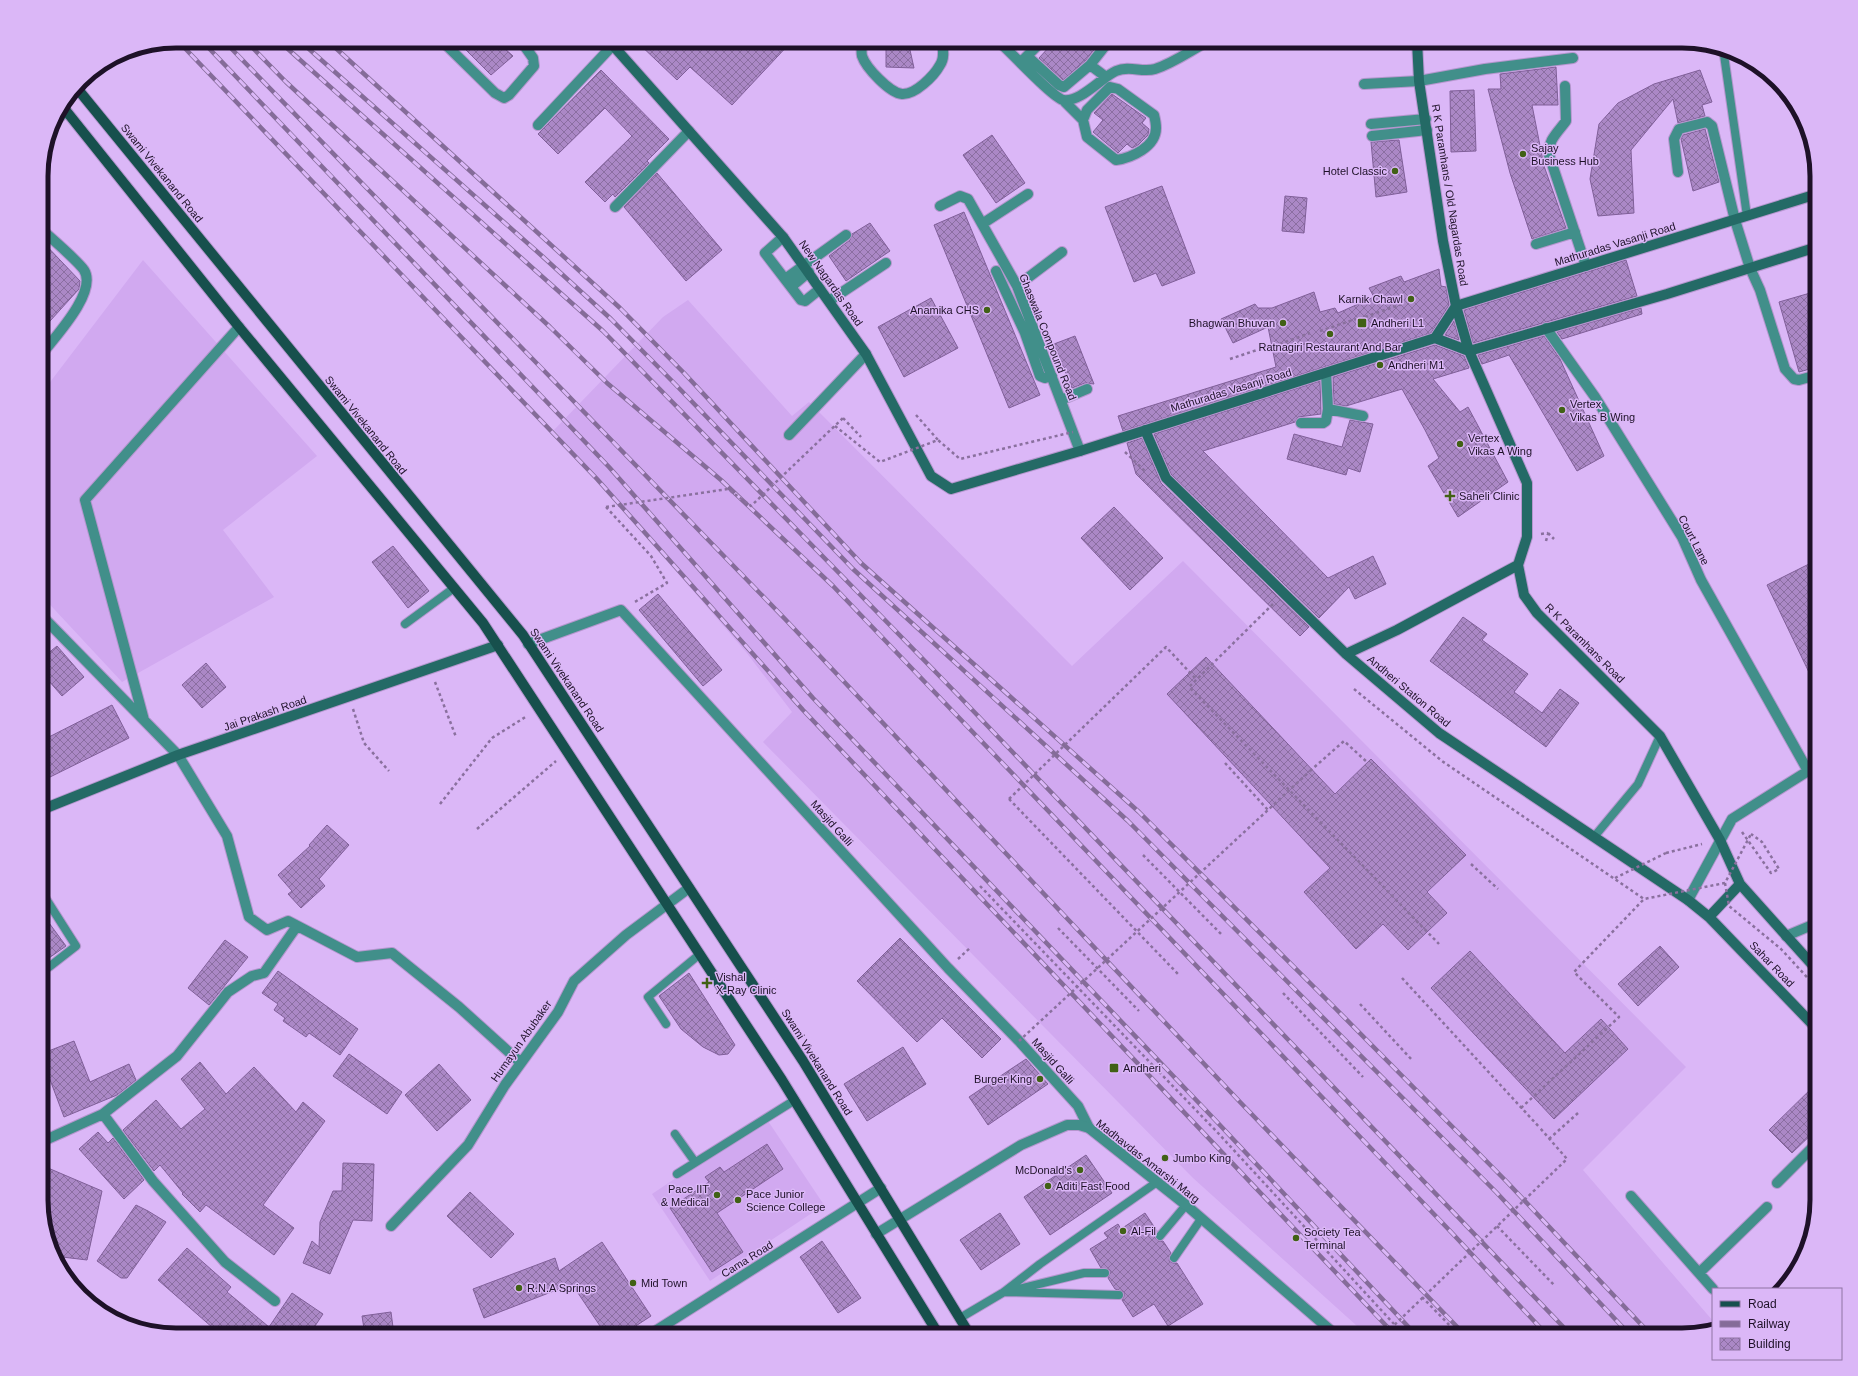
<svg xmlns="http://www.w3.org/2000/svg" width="1858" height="1376" font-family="Arial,sans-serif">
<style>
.built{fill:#d1a9f0}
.building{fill:url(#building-cross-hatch);stroke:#805f99}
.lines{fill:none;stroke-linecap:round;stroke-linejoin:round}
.service-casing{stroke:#b596ce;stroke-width:10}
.pedestrian-casing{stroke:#b596ce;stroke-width:12}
.minor-casing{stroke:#b596ce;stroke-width:12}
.tertiary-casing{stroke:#b596ce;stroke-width:12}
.secondary-casing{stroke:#b596ce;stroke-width:12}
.primary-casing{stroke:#b596ce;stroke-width:12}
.path{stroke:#8a709e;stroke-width:2.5;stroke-dasharray:3 3;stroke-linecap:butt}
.service{stroke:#418f8a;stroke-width:8}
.pedestrian{stroke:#418f8a;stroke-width:10}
.minor{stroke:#418f8a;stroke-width:10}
.tertiary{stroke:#418f8a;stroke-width:10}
.secondary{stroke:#246a66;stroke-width:10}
.primary{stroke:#17504d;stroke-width:10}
.rail-casing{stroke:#856c99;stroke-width:4.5}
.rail{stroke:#dbb7f7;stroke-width:3;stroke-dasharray:9;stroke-linecap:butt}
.path-bridge{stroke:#8a709e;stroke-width:2.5;stroke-dasharray:3 3;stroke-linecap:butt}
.poi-dot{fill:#416115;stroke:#dbb7f7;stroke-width:1.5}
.labels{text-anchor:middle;stroke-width:3;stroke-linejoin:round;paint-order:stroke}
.poi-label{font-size:11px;fill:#1e1128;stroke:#dbb7f7;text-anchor:start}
.street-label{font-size:11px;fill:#1e1128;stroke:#dbb7f7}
.rim{fill:none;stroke:#1e1128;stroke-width:5}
</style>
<defs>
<pattern id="building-cross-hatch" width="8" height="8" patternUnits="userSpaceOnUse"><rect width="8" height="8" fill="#ab88c6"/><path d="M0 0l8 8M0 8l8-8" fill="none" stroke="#8b6ea1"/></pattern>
</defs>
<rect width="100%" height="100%" fill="#dbb7f7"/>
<path class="built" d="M 143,260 L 317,456 L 223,530 L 274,597 L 122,682 L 41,595 L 41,394 Z
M 688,300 L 792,416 L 809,402 L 1072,666 L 1183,561 L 1686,1067 L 1583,1170 L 1713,1321 L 1713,1328 L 1682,1335 L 1367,1335 L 1193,1178 L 763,742 L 792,712 L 746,652 L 554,430 L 663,317 Z
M 766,1118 L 824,1205 L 710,1281 L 652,1194 Z"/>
<path class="building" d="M 457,41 L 510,41 L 504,48 L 513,56 L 491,75 Z
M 636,41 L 792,41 L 732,105 L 690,67 L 677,80 Z
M 886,41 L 908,41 L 914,68 L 886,67 Z
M 1062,41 L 1101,41 L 1086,60 L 1063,80 L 1039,58 L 1050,46 L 1054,49 Z
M 1556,67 L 1558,105 L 1532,105 L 1544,166 L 1566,228 L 1532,239 L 1510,173 L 1488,89 L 1501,89 L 1500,74 Z
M 601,70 L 669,139 L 647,161 L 649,163 L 615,197 L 613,194 L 605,202 L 585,182 L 632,136 L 605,108 L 558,154 L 538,134 Z
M 1700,70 L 1712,102 L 1702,105 L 1705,116 L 1678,123 L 1673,99 L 1631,150 L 1634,213 L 1598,216 L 1590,179 L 1599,124 L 1618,103 L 1654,84 Z
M 1474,90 L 1476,151 L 1451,152 L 1450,91 Z
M 1112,94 L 1146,118 L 1142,123 L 1149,129 L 1148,135 L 1138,145 L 1132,148 L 1127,144 L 1118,153 L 1093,132 L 1103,120 L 1094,113 Z
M 1705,129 L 1719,182 L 1693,191 L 1681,139 L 1683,135 Z
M 992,135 L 1025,183 L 996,203 L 963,155 Z
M 1399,140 L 1407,192 L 1376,197 L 1371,142 Z
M 657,173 L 722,250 L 686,281 L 624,207 Z
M 1162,186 L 1195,273 L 1162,286 L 1156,273 L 1134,282 L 1105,207 Z
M 1285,196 L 1307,198 L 1304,233 L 1282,231 Z
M 964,212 L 1040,395 L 1009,408 L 934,225 Z
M 870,223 L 890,251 L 846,281 L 829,256 L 850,240 L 852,234 Z
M 41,240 L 80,281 L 79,289 L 41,331 Z
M 1626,260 L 1637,296 L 1473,343 L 1464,310 Z
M 1439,269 L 1441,286 L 1446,287 L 1449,305 L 1431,333 L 1123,431 L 1118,416 L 1276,367 L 1268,327 L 1233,343 L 1221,319 L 1255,304 L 1258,308 L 1272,308 L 1314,292 L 1320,312 L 1335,308 L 1338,313 L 1374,297 L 1369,288 L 1401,276 L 1404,282 Z
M 1817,291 L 1817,367 L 1799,372 L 1779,302 Z
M 931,298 L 958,348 L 904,377 L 878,327 Z
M 1641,308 L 1642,314 L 1562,339 L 1557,332 Z
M 1454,321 L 1459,340 L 1445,335 Z
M 1075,336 L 1094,384 L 1085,383 L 1072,388 L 1054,344 Z
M 1544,336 L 1560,359 L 1604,456 L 1577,471 L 1509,355 L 1482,364 L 1478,355 Z
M 1435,345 L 1464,356 L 1469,368 L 1433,379 L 1460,412 L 1468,407 L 1508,482 L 1458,517 L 1428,466 L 1439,458 L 1425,430 L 1402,389 L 1346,406 L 1334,404 L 1333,377 Z
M 1320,381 L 1321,414 L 1298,417 L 1295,422 L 1203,451 L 1328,578 L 1373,556 L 1386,584 L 1355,599 L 1349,587 L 1319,618 L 1171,474 L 1154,434 Z
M 1350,420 L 1373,424 L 1360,472 L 1348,468 L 1346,475 L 1287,459 L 1294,434 L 1342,447 Z
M 1142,438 L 1161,483 L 1309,627 L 1300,636 L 1136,474 L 1127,443 Z
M 1114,507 L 1163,558 L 1130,590 L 1081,538 Z
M 393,546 L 429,591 L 408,608 L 372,562 Z
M 1817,560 L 1817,689 L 1767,585 Z
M 658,594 L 722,670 L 703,686 L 639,610 Z
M 1463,617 L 1487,634 L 1482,640 L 1528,674 L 1514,692 L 1542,713 L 1560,689 L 1579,703 L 1546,747 L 1430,661 Z
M 57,646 L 84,677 L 62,696 L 41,672 L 41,659 Z
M 1206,657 L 1335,794 L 1371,759 L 1466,855 L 1427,892 L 1447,913 L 1408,950 L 1383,924 L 1356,949 L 1304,892 L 1330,868 L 1167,694 Z
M 206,663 L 226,687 L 202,708 L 182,685 Z
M 112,705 L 129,738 L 46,779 L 41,769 L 41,741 Z
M 327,825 L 349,845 L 319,879 L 325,886 L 301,908 L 288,894 L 292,891 L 278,875 L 310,846 L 309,845 Z
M 41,912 L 66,946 L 49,958 L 41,947 Z
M 900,938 L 1001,1039 L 982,1058 L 942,1018 L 917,1042 L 857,981 Z
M 225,940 L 248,957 L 209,1005 L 188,988 Z
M 1660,946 L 1679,967 L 1638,1006 L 1618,984 Z
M 1470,951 L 1565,1053 L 1601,1019 L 1628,1049 L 1554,1119 L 1431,988 Z
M 278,971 L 358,1029 L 340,1055 L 309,1033 L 306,1037 L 283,1021 L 285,1018 L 274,1010 L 278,1004 L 262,993 Z
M 689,973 L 735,1045 L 728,1054 L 719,1055 L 703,1047 L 681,1029 L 659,996 Z
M 74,1041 L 90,1082 L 129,1064 L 136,1080 L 117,1095 L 64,1117 L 43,1061 L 49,1059 L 46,1052 Z
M 903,1047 L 926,1084 L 867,1121 L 844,1084 Z
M 349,1054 L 402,1092 L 387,1114 L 333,1076 Z
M 1026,1059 L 1048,1084 L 988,1125 L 969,1097 Z
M 200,1062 L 226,1094 L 254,1067 L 296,1112 L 303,1102 L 325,1121 L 263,1205 L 294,1228 L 274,1255 L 206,1205 L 200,1212 L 182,1194 L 183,1193 L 160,1165 L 154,1171 L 123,1130 L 156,1100 L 181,1129 L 205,1109 L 181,1079 Z
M 439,1064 L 471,1100 L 437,1131 L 405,1095 Z
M 1817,1083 L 1817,1129 L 1792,1153 L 1769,1130 Z
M 98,1132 L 108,1143 L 113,1138 L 144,1180 L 124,1199 L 79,1149 Z
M 767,1144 L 783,1169 L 717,1213 L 743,1252 L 712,1272 L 670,1208 L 709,1182 L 705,1177 L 720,1167 L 724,1172 Z
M 1086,1155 L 1112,1193 L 1050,1235 L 1024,1197 Z
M 343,1163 L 374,1164 L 372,1221 L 353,1220 L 330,1274 L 303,1263 L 312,1241 L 319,1247 L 320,1222 L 333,1191 L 342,1191 Z
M 41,1165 L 102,1191 L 87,1260 L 54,1256 L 41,1209 Z
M 470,1192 L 514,1234 L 491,1258 L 447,1216 Z
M 136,1205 L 148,1211 L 166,1222 L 127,1278 L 121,1278 L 97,1261 Z
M 1000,1213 L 1020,1244 L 981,1270 L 960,1240 Z
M 1145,1213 L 1157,1231 L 1155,1238 L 1159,1241 L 1163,1241 L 1171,1253 L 1169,1261 L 1173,1263 L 1177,1263 L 1203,1304 L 1168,1326 L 1154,1304 L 1133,1317 L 1122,1300 L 1124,1296 L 1124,1292 L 1115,1289 L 1108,1278 L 1110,1273 L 1110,1270 L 1101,1268 L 1090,1249 L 1108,1238 L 1104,1233 L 1118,1224 L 1121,1229 Z
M 822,1241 L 861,1298 L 838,1313 L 800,1257 Z
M 602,1242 L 651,1316 L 622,1335 L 606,1335 L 572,1284 L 484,1318 L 473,1289 L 555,1258 L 559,1271 Z
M 187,1248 L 231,1287 L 227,1292 L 269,1327 L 292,1293 L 323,1314 L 309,1335 L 221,1335 L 158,1280 Z
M 391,1312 L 394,1335 L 365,1335 L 362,1316 Z"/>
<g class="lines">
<g class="service-casing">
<path id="service" d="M 1723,48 L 1747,216
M 405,624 L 454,588
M 1594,837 L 1638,784 L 1660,736
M 41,891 L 76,946 L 49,967 L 41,956
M 666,1024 L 648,997 L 700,954
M 675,1134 L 695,1162
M 677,1174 L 795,1100
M 1160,1236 L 1186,1205
M 1174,1258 L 1201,1219
M 1014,1290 L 1084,1273 L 1105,1273
M 1004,1292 L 1119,1295
M 960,1318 L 1004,1292 L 1040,1264 L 1157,1182"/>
</g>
<g class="pedestrian-casing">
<path id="pedestrian" d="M 528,644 L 621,610 L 948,968 L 1019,1041 L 1078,1106 L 1089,1128"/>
</g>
<g class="minor-casing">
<path id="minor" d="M 442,41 L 495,93 L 504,98 L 509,95 L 534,66 L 533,58 L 521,41
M 861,41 C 862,46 861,52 862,56 C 866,68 890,93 902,94 C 915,95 934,76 940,65 C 945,58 943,49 942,41
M 998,41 C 1010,51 1052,97 1063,100 C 1080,103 1102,77 1116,71 C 1130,65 1142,73 1155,69 C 1174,63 1191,50 1209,41
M 1027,56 L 1059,85 L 1064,87 L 1090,65
M 1022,61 L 1042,41
M 1106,77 L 1090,65 L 1109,41
M 1364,84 L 1419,81 L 1485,69 L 1573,58
M 1565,86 L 1566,121 C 1558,132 1547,141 1549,155 L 1586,266
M 1063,100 L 1083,120 L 1087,137 L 1116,160 C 1131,158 1156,147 1156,128 C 1156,124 1155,119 1154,115 L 1118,89 L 1110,87 L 1087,110 L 1083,120
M 1371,124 L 1426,119
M 51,125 L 66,111
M 538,125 L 613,45
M 1372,136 L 1427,130
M 1678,172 L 1674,139 L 1679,129 L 1707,122 L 1712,126 L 1735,220 L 1750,268 L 1760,290 L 1785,369 L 1794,379 L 1799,380 L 1817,375
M 940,206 L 960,196 L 968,199 L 1017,286 L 1080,451
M 615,207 L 689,131
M 982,224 L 1028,194
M 41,229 C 52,239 77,260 84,270 C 98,292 54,338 41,355
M 783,237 L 765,253 L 768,257 L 801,300 L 805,301 L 820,289
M 1536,244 L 1575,232
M 996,271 L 1025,333 L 1040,376 L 1045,378 L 1052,376
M 785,279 L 846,235
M 1017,286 L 1062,252
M 791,287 L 809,272
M 829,301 L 886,263
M 1546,328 L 1595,397 L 1682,537 L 1701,580 L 1808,771
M 1061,400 L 1087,389
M 1328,409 L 1363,416
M 1301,423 L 1323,423 L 1326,421 L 1328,409 L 1326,373
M 789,435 L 866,354
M 41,615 L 178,755 L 227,836 L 249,917 L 267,930 L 288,921 L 357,957 L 392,953 L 459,1007 L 521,1063
M 144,720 L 85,500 L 239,327
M 1688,900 L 1732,819 L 1808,771 L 1817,771
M 1786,936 L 1817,923
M 103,1114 L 153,1181 L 225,1262 L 275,1301
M 41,1131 L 45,1141
M 41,1142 L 103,1114 L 177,1056 L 228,992 L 252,976 L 264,973 L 297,926
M 1777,1183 L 1817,1143
M 1631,1196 L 1713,1289
M 391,1226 L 468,1145 L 505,1085 L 558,1012 L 574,981 L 626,935 L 689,888
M 1699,1273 L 1767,1207
M 649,1335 L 881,1188"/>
</g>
<g class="tertiary-casing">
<path id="tertiary" d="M 876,1234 L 1021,1145 L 1067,1125 L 1079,1125 L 1089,1128 L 1186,1205 L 1336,1335"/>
</g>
<g class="secondary-casing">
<path id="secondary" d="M 609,41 L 783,237 L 866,354 L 931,476 L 951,489 L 1080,451 L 1435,338 L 1456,306 L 1817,194
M 1417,41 L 1419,81 L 1443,241 L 1456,306 L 1469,351 L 1527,483 L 1527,537 L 1518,565 L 1524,595 L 1537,613 L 1660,736 L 1720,840 L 1740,884 L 1817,970
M 1435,338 L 1469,351 L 1667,294 L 1817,247
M 1145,430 L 1166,478 L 1346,654 L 1439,733 L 1688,900 L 1709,917 L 1817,1029
M 1346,654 L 1397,630 L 1518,565
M 41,810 L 178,755 L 498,645
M 1709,917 L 1740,884"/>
</g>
<g class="primary-casing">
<path id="primary" d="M 76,87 L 523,635 L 803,1061 L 970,1335
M 63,107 L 239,327 L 483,623 L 782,1080 L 939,1335"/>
</g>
<path class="path" d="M 1365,317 L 1402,304
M 1320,331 L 1356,319
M 1274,346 L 1310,333
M 1230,359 L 1266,347
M 916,415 L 938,440
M 843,418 L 861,437
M 1125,452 L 1146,472
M 606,507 L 651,556 L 667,583 L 633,603
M 1548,533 L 1554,539
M 1541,534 L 1548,533
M 1546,541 L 1548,534
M 1273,604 L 1189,687 L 1439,944
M 435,682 L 456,737
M 353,709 L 364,743 L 389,771
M 1225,763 L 1268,810
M 1310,771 L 1344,741 L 1368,763
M 1009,799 L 1178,974
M 440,804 L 492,738 L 527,716
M 477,829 L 556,761
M 1742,832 L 1771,873 L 1779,869 L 1762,842 L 1751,834
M 1666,853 L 1702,844
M 1143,855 L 1223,936
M 1471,864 L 1498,889
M 980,886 L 1218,1133 L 1394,1324
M 1058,928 L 1139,1011
M 958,959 L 971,947
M 1402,978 L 1540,1128
M 1283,993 L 1363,1077
M 1360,1004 L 1412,1060
M 1521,1108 L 1619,1017 L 1574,972 L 1644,899
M 1549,1139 L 1578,1113
M 1497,1226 L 1555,1286
M 1422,1297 L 1459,1335
M 1386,1333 L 1388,1335"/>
<use href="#service" class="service"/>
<use href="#pedestrian" class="pedestrian"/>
<use href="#minor" class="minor"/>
<use href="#tertiary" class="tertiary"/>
<use href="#secondary" class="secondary"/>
<use href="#primary" class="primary"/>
<g class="rail-casing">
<path id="rail" d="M 178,41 L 597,479 L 803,710 L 1395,1335
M 202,41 L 609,467 L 813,698 L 1218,1123 L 1416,1335
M 224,41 L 785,619 L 1240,1102 L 1465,1335
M 246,41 L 286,82 L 550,327 L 607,383 L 721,480 L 833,586 L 1452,1233 L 1547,1335
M 279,41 L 603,331 L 958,695 L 1571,1335
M 300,41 L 542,256 L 611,319 L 675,384 L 853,569 L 1128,821 L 1496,1192 L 1630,1335
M 328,41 L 620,308 L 684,373 L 861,563 L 1139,812 L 1336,1009 L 1507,1182 L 1651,1335"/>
</g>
<use href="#rail" class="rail"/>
<path class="path-bridge" d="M 835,426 L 880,462 L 938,440 L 960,459 L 1073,432
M 606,507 L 728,489 L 751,506 L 843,418
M 1354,689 L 1442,761 L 1644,899 L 1725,883 L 1751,834
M 1009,799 L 1166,647 L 1196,679
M 1615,878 L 1666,853
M 1725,883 L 1729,906 L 1781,949 L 1817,988
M 1019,1041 L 1310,771
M 1386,1333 L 1567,1159 L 1540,1128"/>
</g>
<g class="poi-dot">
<circle cx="1523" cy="154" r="4"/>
<circle cx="1395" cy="171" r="4"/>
<circle cx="1411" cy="299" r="4"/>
<circle cx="987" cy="310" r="4"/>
<circle cx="1283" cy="323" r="4"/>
<rect x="1357" y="318" width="10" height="10" rx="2"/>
<circle cx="1330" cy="334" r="4"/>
<circle cx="1380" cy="365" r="4"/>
<circle cx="1562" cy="410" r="4"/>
<circle cx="1460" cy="444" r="4"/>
<path d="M1448 490h4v4h4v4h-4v4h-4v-4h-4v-4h4z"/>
<path d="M705 977h4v4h4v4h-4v4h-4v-4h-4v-4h4z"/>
<rect x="1109" y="1063" width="10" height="10" rx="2"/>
<circle cx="1040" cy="1079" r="4"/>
<circle cx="1165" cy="1158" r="4"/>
<circle cx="1080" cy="1170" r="4"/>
<circle cx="1048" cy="1186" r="4"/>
<circle cx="717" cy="1195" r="4"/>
<circle cx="738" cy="1200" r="4"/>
<circle cx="1123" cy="1231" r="4"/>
<circle cx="1296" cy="1238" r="4"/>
<circle cx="633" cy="1283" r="4"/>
<circle cx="519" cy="1288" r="4"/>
</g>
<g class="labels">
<g class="poi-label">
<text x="1531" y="152">Sajay<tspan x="1531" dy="13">Business Hub</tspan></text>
<text x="1387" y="175" text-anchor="end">Hotel Classic</text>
<text x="1403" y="303" text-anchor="end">Karnik Chawl</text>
<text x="979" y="314" text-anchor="end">Anamika CHS</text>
<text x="1275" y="327" text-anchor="end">Bhagwan Bhuvan</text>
<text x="1371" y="327">Andheri L1</text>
<text x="1330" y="351" text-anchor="middle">Ratnagiri Restaurant And Bar</text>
<text x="1388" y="369">Andheri M1</text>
<text x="1570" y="408">Vertex<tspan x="1570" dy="13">Vikas B Wing</tspan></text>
<text x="1468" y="442">Vertex<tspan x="1468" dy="13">Vikas A Wing</tspan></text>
<text x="1459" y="500">Saheli Clinic</text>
<text x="716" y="981">Vishal<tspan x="716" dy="13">X-Ray Clinic</tspan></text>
<text x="1123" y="1072">Andheri</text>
<text x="1032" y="1083" text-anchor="end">Burger King</text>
<text x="1173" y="1162">Jumbo King</text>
<text x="1072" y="1174" text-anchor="end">McDonald's</text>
<text x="1056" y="1190">Aditi Fast Food</text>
<text x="709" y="1193" text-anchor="end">Pace IIT<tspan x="709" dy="13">&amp; Medical</tspan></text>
<text x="746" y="1198">Pace Junior<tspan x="746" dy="13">Science College</tspan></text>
<text x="1131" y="1235">Al-Fil</text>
<text x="1304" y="1236">Society Tea<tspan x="1304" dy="13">Terminal</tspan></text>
<text x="641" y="1287">Mid Town</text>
<text x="527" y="1292">R.N.A Springs</text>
</g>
<g class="street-label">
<text transform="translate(162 173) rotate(51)" y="4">Swami Vivekanand Road</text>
<text transform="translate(1450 195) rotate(81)" y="4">R K Paramhans / Old Nagardas Road</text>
<text transform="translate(1615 244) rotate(-17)" y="4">Mathuradas Vasanji Road</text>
<text transform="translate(831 283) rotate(55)" y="4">New Nagardas Road</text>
<text transform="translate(1048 337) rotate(68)" y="4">Ghaswala Compound Road</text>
<text transform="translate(1231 390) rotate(-17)" y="4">Mathuradas Vasanji Road</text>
<text transform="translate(366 425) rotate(51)" y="4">Swami Vivekanand Road</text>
<text transform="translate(1694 540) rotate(63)" y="4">Court Lane</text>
<text transform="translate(1585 643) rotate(45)" y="4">R K Paramhans Road</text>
<text transform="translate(567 680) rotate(56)" y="4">Swami Vivekanand Road</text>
<text transform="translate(1409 691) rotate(40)" y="4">Andheri Station Road</text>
<text transform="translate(265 713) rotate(-19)" y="4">Jai Prakash Road</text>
<text transform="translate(832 823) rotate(48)" y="4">Masjid Galli</text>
<text transform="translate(1772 964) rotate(46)" y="4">Sahar Road</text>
<text transform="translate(521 1041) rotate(-55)" y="4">Humayun Abubaker</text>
<text transform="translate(1053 1061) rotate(48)" y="4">Masjid Galli</text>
<text transform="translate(817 1062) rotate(58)" y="4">Swami Vivekanand Road</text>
<text transform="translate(1148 1161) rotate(38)" y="4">Madhavdas Amarshi Marg</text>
<text transform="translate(747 1259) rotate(-32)" y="4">Cama Road</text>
</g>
</g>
<path d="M0 0H1858V1376H0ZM176 48H1682A128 128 0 0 1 1810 176V1200A128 128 0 0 1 1682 1328H176A128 128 0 0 1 48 1200V176A128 128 0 0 1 176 48Z" fill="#dbb7f7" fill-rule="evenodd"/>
<path class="rim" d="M176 48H1682A128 128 0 0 1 1810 176V1200A128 128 0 0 1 1682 1328H176A128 128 0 0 1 48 1200V176A128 128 0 0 1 176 48Z"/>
<rect x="1712" y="1288" width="130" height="72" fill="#dbb7f7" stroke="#8f75a4"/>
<rect x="1720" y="1301" width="20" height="6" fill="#17504d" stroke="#8f75a4"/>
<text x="1748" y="1308" font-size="12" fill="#1e1128">Road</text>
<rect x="1720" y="1321" width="20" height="6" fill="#856c99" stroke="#8f75a4"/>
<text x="1748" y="1328" font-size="12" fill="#1e1128">Railway</text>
<rect x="1720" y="1338" width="20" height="12" fill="url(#building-cross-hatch)" stroke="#8f75a4"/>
<text x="1748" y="1348" font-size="12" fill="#1e1128">Building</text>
</svg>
